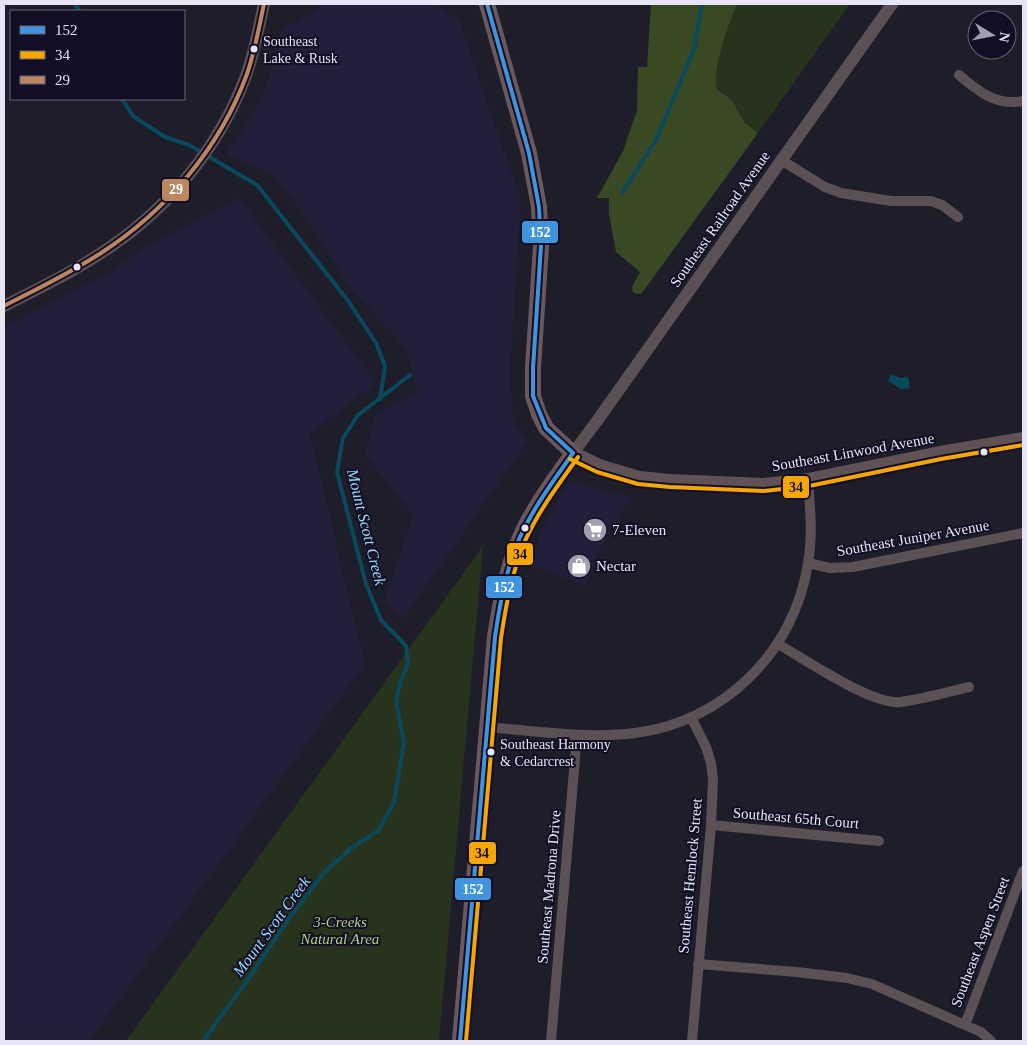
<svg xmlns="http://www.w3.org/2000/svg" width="1027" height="1045" font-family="'Times New Roman',serif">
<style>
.built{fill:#211f3a}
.green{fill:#28331e}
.forest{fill:#384924}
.water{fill:#08495d}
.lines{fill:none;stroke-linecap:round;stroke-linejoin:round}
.stream{stroke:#08495d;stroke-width:4}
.minor{stroke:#5b5053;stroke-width:10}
.tertiary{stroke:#5b5053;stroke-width:12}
.secondary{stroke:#605154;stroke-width:14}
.primary{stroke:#6a585c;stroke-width:16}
.bus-1-casing{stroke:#120f25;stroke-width:8}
.bus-2-casing{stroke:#120f25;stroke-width:8}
.bus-3-casing{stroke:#120f25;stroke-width:8}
.bus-1{stroke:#4094de;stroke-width:4}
.bus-2{stroke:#f7a600;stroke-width:4}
.bus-3{stroke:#bb8660;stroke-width:4}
.bus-dot{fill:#e5e5f5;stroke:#120f25;stroke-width:2}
.labels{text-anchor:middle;stroke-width:4;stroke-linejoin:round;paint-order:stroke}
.bus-label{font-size:14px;fill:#e5e5f5;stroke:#120f25;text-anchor:start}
.street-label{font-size:15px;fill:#e5e5f5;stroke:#120f25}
.poi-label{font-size:15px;fill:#e5e5f5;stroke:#120f25;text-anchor:start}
.park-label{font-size:15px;font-style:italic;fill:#afd088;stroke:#120f25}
.water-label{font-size:16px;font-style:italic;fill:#96ddfa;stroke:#120f25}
.line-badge{stroke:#120f25;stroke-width:2}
.badge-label{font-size:14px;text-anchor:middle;font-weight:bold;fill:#fff}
.pale-badge-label{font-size:14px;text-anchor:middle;font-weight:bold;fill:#111}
</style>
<rect width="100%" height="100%" fill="#1e1d2a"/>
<path class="built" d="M 326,4 L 434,4 L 459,19 L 521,201 L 510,370 L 513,420 L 528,441 L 403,619 L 384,602 L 413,515 L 365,455 L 374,416 L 417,391 L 407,353 L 398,339 L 352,291 L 301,210 L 272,175 L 227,154 L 258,104 L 271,71 L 281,31 Z
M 239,198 L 376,383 L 310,434 L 365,664 L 89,1041 L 4,1041 L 4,327 L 107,274 L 146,247 Z
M 572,482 L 578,482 L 604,491 L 631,497 L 598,552 L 585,587 L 529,563 L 539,536 L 551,513 L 566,486 Z"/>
<path class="green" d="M 738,4 L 850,4 L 758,133 L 745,123 L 731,99 L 717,90 C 711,73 729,19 738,4 Z
M 483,546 L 439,1041 L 126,1041 Z"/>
<path class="forest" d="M 651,4 L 738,4 C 729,19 711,74 717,90 L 731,99 L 745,123 L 758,133 L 642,293 L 637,294 L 633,292 L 632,287 L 640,272 L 616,252 L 609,214 L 609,198 L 597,198 L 623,151 L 637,110 L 638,67 L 647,67 Z"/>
<path class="water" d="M 891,374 L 900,378 L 908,377 L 910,388 L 901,389 L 888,381 Z"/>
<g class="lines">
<path class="stream" d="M 75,4 L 79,11
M 122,99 L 133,116 L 165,137 L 189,145 L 257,185 L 349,302 L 376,343 L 385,366 L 380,399
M 622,193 L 657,138 L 694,49 L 702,4
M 203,1041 L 249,978 L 288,920 L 323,874 L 350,849 L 378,831 L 394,802 L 404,743 L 396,701 L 401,680 L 408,664 L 406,646 L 381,620 L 366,584 L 337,472 L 343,438 L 358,415 L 410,375"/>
<path class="minor" d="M 959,75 C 979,92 996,106 1023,101
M 781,160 L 825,187 L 841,193 L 891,201 L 931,201 L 942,205 L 958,217
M 808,563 L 830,568 L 853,567 L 1023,533
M 778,644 C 806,660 871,705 901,702 C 924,699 947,692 969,687
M 691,717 L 706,747 L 711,763 L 713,780 L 711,825 L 692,1041
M 487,727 C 536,731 586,739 635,733 C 724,722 795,651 808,563 C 813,535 810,507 808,480
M 711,825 L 879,841
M 698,964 L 797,972 L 847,978 L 872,984 L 965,1025 L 981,1032 L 991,1041
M 965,1025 L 1023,871
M 551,1041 L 577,735"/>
<path class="tertiary" d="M 4,306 C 41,287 79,269 113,245 C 172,204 218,147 244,81 C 254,56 258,30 264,4
M 573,453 L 597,421 L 892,4"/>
<path class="secondary" d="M 573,453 L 599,466 L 639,478 L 670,481 L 764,485 L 808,480 L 940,453 L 1023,439"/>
<path class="primary" d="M 460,1041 L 495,637 C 501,598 508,560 526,525 C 539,499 557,476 573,453 L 546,428 L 539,414 L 533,396 L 533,368 L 541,246 L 539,207 L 529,153 L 487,4"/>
<g class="bus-1-casing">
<path id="bus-1" d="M 487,4 L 529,153 L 539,207 L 541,246 L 533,368 L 533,396 L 546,428 L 573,453
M 460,1041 L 495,637 C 500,603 506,569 520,537 C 534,507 554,480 573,453"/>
</g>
<g class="bus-2-casing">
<path id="bus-2" d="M 570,459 L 597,472 L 638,484 L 670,487 L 764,491 L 809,486 L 941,459 L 1023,445
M 466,1041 L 501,638 C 506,605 512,572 525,541 C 539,510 559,484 578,457"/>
</g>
<g class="bus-3-casing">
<path id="bus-3" d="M 4,306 C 37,289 70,273 101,253 C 166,211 220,148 247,74 C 255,51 259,27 264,4"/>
</g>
<use href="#bus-1" class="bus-1"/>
<use href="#bus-2" class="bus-2"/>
<use href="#bus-3" class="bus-3"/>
</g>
<defs>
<g id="supermarket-disc" transform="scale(1.25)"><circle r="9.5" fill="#9f9fae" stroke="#120f25"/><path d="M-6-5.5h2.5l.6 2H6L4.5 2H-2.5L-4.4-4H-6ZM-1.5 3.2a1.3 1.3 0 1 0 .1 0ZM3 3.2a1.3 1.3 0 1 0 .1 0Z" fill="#fff"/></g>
<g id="shop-disc" transform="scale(1.25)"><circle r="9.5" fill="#9f9fae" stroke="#120f25"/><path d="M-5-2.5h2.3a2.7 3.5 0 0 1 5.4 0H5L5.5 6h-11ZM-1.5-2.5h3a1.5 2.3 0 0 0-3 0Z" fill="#fff"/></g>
</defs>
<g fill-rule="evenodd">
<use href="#supermarket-disc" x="595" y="530"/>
<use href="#shop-disc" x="579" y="566"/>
</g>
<g class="bus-dot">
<circle cx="254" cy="49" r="4.5"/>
<circle cx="77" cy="267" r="4.5"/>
<circle cx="984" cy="452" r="4.5"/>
<circle cx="525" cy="528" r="4.5"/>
<circle cx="491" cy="752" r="4.5"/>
</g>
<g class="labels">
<g class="bus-label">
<text x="263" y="46">Southeast<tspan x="263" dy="17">Lake &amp; Rusk</tspan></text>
<text x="500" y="749">Southeast Harmony<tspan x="500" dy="17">&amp; Cedarcrest</tspan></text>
</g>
<g class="street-label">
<text transform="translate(720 219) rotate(-55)" y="5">Southeast Railroad Avenue</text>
<text transform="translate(853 452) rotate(-10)" y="5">Southeast Linwood Avenue</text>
<text transform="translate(913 538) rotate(-10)" y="5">Southeast Juniper Avenue</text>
<text transform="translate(796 818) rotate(5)" y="5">Southeast 65th Court</text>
<text transform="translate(690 876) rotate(-85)" y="5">Southeast Hemlock Street</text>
<text transform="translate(549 887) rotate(-85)" y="5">Southeast Madrona Drive</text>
<text transform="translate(980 942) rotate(-69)" y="5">Southeast Aspen Street</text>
</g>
<g class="poi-label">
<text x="612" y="535">7-Eleven</text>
<text x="596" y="571">Nectar</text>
</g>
<g class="park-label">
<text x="340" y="927">3-Creeks<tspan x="340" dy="17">Natural Area</tspan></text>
</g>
<g class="water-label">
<text transform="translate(367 527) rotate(76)" y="6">Mount Scott Creek</text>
<text transform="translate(271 926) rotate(-54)" y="6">Mount Scott Creek</text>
</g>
</g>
<g class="line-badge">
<rect x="161" y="178" width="29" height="24" rx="5" fill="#bb8660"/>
<rect x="521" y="220" width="38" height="24" rx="5" fill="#4094de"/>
<rect x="782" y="475" width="28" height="24" rx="5" fill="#f7a600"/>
<rect x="506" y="542" width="28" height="24" rx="5" fill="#f7a600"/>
<rect x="485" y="575" width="38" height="24" rx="5" fill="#4094de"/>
<rect x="468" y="841" width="29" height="24" rx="5" fill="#f7a600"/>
<rect x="454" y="877" width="38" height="24" rx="5" fill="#4094de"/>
</g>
<g class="badge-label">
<text x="176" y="194">29</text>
<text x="540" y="237">152</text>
<text x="504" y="592">152</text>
<text x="473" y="894">152</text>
</g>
<g class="pale-badge-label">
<text x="796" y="492">34</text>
<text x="520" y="559">34</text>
<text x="482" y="858">34</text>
</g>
<rect width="1027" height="1045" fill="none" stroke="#e5e5f5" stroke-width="10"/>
<rect x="10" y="10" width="175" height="90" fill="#120f25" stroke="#666578"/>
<rect x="20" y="26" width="25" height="8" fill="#4094de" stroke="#666578"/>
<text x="55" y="35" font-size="15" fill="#e5e5f5">152</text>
<rect x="20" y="51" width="25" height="8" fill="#f7a600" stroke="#666578"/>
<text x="55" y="60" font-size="15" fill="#e5e5f5">34</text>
<rect x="20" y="76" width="25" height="8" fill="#bb8660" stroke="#666578"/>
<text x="55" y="85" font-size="15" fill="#e5e5f5">29</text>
<g transform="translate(992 35) rotate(100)"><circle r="24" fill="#120f25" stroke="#666578"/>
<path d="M0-4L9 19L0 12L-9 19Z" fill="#9f9fae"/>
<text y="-8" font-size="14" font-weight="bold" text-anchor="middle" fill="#e5e5f5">N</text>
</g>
</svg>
